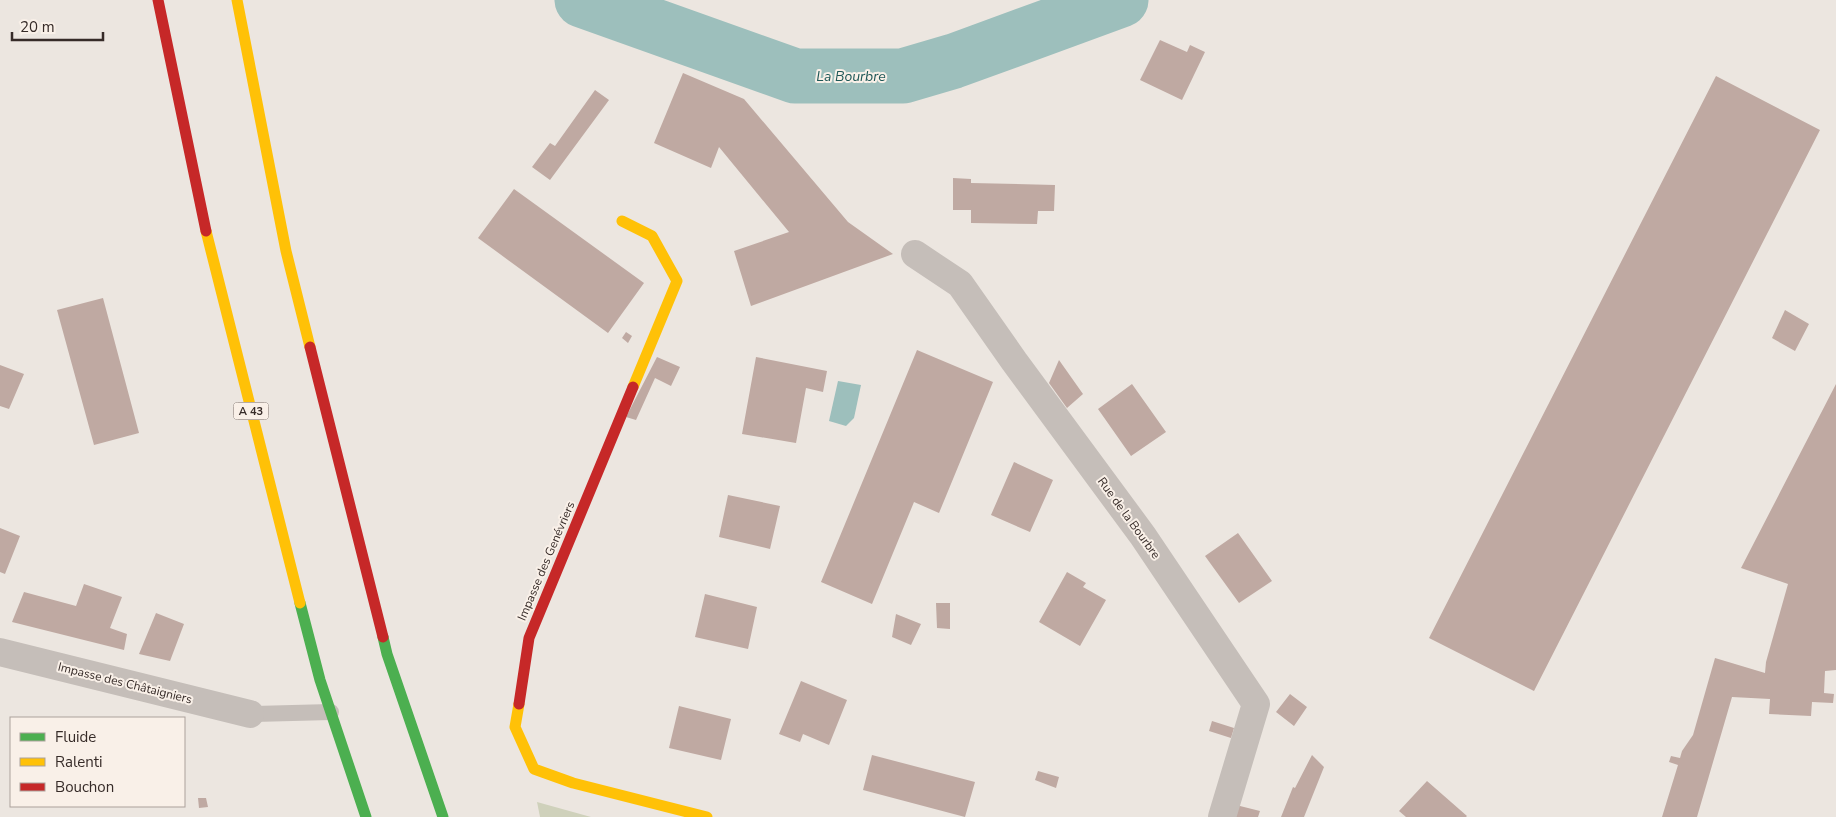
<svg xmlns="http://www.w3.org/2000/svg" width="1836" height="817" font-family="'Nunito Sans',sans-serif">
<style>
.green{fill:#cfd1bb}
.water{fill:#9dbfbc}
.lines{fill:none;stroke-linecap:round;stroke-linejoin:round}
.river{stroke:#9dbfbc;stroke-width:55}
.building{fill:#bfa9a2}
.lane{stroke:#c5beb9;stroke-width:16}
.street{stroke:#c5beb9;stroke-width:28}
.fast{stroke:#4caf50;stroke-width:11}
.slow{stroke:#ffc107;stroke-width:11}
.jam{stroke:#c62828;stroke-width:11}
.labels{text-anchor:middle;stroke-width:4;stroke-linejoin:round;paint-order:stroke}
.shield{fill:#f9f0e8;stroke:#706662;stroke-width:1}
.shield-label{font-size:11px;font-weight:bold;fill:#362b28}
.street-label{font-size:12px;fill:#362b28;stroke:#f9f0e8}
.water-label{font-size:14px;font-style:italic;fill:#1e5756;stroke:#f9f0e8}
</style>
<rect width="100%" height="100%" fill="#ece6e0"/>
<path class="green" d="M 537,802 L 591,817 L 540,817 Z"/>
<path class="water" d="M 838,381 L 861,385 L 854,418 L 846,426 L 829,421 Z"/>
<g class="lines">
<path class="river" d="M 582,0 L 795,76 L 903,76 L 954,61 L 1121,0"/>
</g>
<path class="building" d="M 1160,40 L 1187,52 L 1190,45 L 1205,52 L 1182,100 L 1140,80 Z
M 683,73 L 744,99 L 848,222 L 893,254 L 751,306 L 734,251 L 789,232 L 719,147 L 711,168 L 654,143 Z
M 1716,76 L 1820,130 L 1534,691 L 1429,638 Z
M 595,90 L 609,100 L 550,180 L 532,167 L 550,143 L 555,146 Z
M 953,178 L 971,179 L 971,183 L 1055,185 L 1054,211 L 1038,211 L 1037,224 L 971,223 L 971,210 L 953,210 Z
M 514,189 L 644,283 L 608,333 L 478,238 Z
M 103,298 L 139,433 L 94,445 L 57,310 Z
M 1785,310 L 1809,324 L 1795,351 L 1772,338 Z
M 626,332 L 632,336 L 628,343 L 622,338 Z
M 917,350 L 993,382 L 939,513 L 914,502 L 872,604 L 821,582 Z
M 657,357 L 680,367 L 671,386 L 655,378 L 636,420 L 626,417 Z
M 756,357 L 827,371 L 823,392 L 806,388 L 796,443 L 742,434 Z
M 1059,360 L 1083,394 L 1067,408 L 1049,383 Z
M 0,365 L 24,374 L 9,409 L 0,406 Z
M 1132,384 L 1166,432 L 1131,456 L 1098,409 Z
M 1836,384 L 1836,670 L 1825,671 L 1824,693 L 1834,694 L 1833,703 L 1812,702 L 1811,716 L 1769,714 L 1770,699 L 1732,697 L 1697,817 L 1662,817 L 1678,765 L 1669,762 L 1671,756 L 1680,758 L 1682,751 L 1693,735 L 1715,658 L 1765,673 L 1766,662 L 1788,584 L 1741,568 Z
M 1014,462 L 1053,480 L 1030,532 L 991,515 Z
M 728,495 L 780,506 L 770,549 L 719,537 Z
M 0,528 L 20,536 L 5,574 L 0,572 Z
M 1238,533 L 1272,581 L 1239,603 L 1205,556 Z
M 1067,572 L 1086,583 L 1083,587 L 1106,600 L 1080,646 L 1039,622 Z
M 84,584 L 122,597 L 110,628 L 127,634 L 124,650 L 12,622 L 24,592 L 76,606 Z
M 705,594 L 757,607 L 748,649 L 695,637 Z
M 936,603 L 950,603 L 950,629 L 937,628 Z
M 156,613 L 184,624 L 170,661 L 139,654 Z
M 896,614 L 921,624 L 911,645 L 892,637 Z
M 801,681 L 847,700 L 829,745 L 803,734 L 800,742 L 779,734 Z
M 1290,694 L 1307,707 L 1294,726 L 1276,712 Z
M 679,706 L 731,719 L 721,760 L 669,748 Z
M 1212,721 L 1234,728 L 1231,738 L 1209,731 Z
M 872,755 L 975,782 L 965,817 L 863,790 Z
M 1312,755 L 1324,767 L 1304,817 L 1281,817 L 1293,787 L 1295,788 Z
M 1038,771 L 1059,777 L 1056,788 L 1035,780 Z
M 1427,781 L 1467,816 L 1466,817 L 1406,817 L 1399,811 Z
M 198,798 L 206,798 L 208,807 L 199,808 Z
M 1236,805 L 1260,811 L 1258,817 L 1231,817 Z"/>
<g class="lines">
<path class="lane" d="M 250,714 L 331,712"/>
<path class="street" d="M 915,254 L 960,284 L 1014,361 L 1143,536 L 1256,704 L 1222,817
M 0,652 L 250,714"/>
<path class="fast" d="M 300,603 L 320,680 L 366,817
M 383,637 L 387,654 L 443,817"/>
<path class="slow" d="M 237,0 L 286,251 L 310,347
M 622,221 L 652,236 L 677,281 L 633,387
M 206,231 L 300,603
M 519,704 L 515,727 L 534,769 L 573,783 L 707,817"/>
<path class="jam" d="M 158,0 L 206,231
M 310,347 L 383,637
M 519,704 L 529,638 L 633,387"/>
</g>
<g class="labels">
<rect class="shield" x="233.5" y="402.5" width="35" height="17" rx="4"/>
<g class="shield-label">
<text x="251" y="415">A 43</text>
</g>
<g class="street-label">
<text transform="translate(1129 518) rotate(54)" y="4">Rue de la Bourbre</text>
<text transform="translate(546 561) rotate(-67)" y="4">Impasse des Genévriers</text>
<text transform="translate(125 683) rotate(14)" y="4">Impasse des Châtaigniers</text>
</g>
<g class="water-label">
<text x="851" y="81">La Bourbre</text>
</g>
</g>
<rect x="10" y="717" width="175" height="90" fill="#f9f0e8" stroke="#aba19b"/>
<rect x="20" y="733" width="25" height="8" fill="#4caf50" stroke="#aba19b"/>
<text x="55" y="742" font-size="15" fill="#362b28">Fluide</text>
<rect x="20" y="758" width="25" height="8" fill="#ffc107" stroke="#aba19b"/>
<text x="55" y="767" font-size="15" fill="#362b28">Ralenti</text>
<rect x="20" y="783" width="25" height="8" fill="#c62828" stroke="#aba19b"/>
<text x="55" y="792" font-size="15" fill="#362b28">Bouchon</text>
<path d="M12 32v8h91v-8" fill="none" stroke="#362b28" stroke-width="2.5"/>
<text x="20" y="32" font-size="15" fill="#362b28" stroke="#f9f0e8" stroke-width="4" paint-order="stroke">20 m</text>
</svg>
